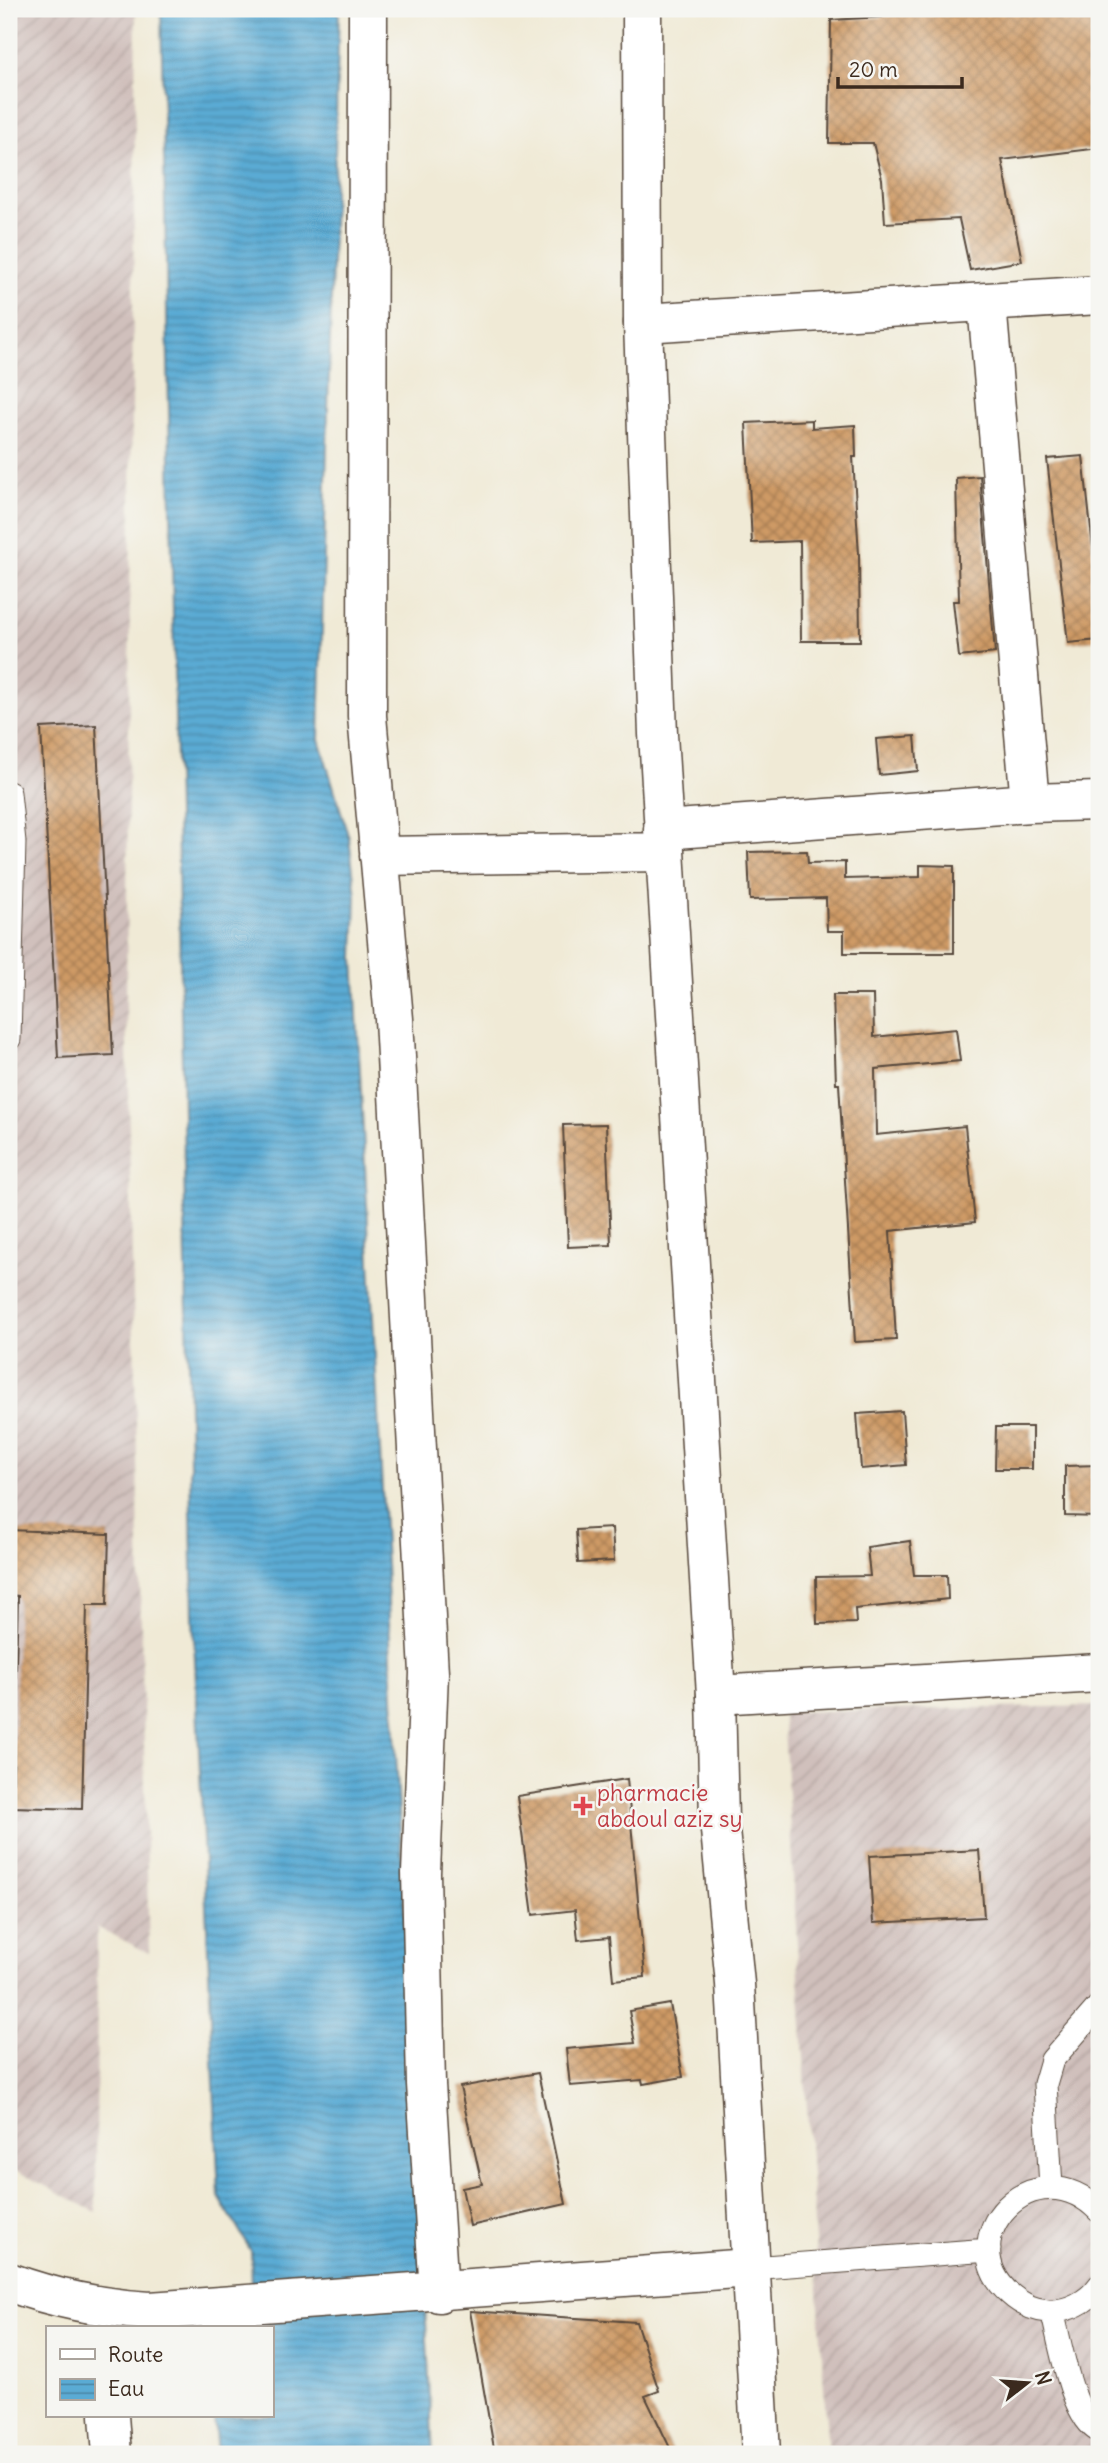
<svg xmlns="http://www.w3.org/2000/svg" width="1108" height="2463" font-family="Delius,sans-serif">
<style>
.industrial{fill:url(#industrial-furrows)}
.water{fill:url(#water-rules);stroke:#4a6a79;stroke-width:2}
.building{fill:url(#building-cross-hatch)}
.lines{fill:none;stroke-linecap:round;stroke-linejoin:round}
.service-casing{stroke:#56473a;stroke-width:25}
.minor-casing{stroke:#56473a;stroke-width:41}
.tertiary-casing{stroke:#56473a;stroke-width:41}
.primary-casing{stroke:#56473a;stroke-width:41}
.service{stroke:#fff;stroke-width:23}
.minor{stroke:#fff;stroke-width:38}
.tertiary{stroke:#fff;stroke-width:38}
.primary{stroke:#fff;stroke-width:38}
.health-dot{fill:#e0444e;stroke:#f6f6f2;stroke-width:2.5}
.labels{text-anchor:middle;stroke-width:5;stroke-linejoin:round;paint-order:stroke}
.health-label{font-size:23px;fill:#be3a42;stroke:#f6f6f2;text-anchor:start}
</style>
<defs>
<pattern id="industrial-furrows" width="10" height="10" patternUnits="userSpaceOnUse" patternTransform="scale(1.75)"><rect width="10" height="10" fill="#d0c0bc"/><path d="M-1 1l2-2M0 10L10 0M9 11l2-2" fill="none" stroke="#b4a5a1"/></pattern>
<pattern id="water-rules" width="6" height="5" patternUnits="userSpaceOnUse" patternTransform="scale(1.75)"><rect width="6" height="5" fill="#5aabd4"/><path d="M0 2.5h6" fill="none" stroke="#4c8bab"/></pattern>
<pattern id="building-cross-hatch" width="8" height="8" patternUnits="userSpaceOnUse" patternTransform="scale(1.75)"><rect width="8" height="8" fill="#ce9a65"/><path d="M0 0l8 8M0 8l8-8" fill="none" stroke="#a87e53"/></pattern>
</defs>
<rect width="100%" height="100%" fill="#f6f6f2"/>
<filter id="ink" filterUnits="userSpaceOnUse"><feTurbulence type="fractalNoise" baseFrequency=".0143" numOctaves="2"/><feDisplacementMap in="SourceGraphic" scale="14" xChannelSelector="R" yChannelSelector="G"/><feConvolveMatrix kernelMatrix="1 2 1 2 8 2 1 2 1" color-interpolation-filters="sRGB"/></filter>
<filter id="wash" filterUnits="userSpaceOnUse"><feTurbulence type="fractalNoise" baseFrequency=".00686" numOctaves="4" result="noise"/><feDisplacementMap in="SourceGraphic" scale="28" xChannelSelector="R" yChannelSelector="G"/><feGaussianBlur stdDeviation="1.57" result="paint"/><feColorMatrix in="noise" values="0 0 0 0 0 0 0 0 0 0 0 0 0 0 0 0 0 1.4 0 .05"/><feComposite in="paint" operator="in"/></filter>
<g filter="url(#wash)">
<rect width="100%" height="100%" fill="#f0ead6"/>
<path class="industrial" d="M 9,9 L 136,9 L 126,1005 L 149,1953 L 97,1927 L 96,2212 L 9,2167 Z
M 1099,1706 L 1099,2454 L 828,2454 L 783,1712 Z"/>
<path class="water" d="M 161,9 L 339,9 L 319,739 L 349,838 L 356,896 L 354,958 L 433,2454 L 217,2454 L 214,2416 L 271,2416 L 271,2328 L 253,2328 L 251,2251 L 219,2197 L 193,1616 Z"/>
<g id="blocks">
<path class="building" d="M 881,9 L 1099,9 L 1099,148 L 1002,160 L 1022,261 L 970,270 L 959,219 L 885,223 L 882,179 L 873,143 L 829,143 L 831,20 L 882,17 Z
M 812,420 L 812,428 L 855,425 L 856,457 L 853,457 L 859,555 L 860,641 L 801,641 L 800,541 L 752,543 L 746,423 Z
M 1083,456 L 1099,603 L 1099,640 L 1068,643 L 1047,459 Z
M 980,476 L 995,653 L 959,657 L 953,601 L 959,601 L 956,478 Z
M 96,725 L 113,1055 L 58,1058 L 41,728 Z
M 915,736 L 918,771 L 879,775 L 876,739 Z
M 807,851 L 808,863 L 845,862 L 845,879 L 920,877 L 920,865 L 954,866 L 954,953 L 844,953 L 844,931 L 827,931 L 826,898 L 750,900 L 748,852 Z
M 833,995 L 873,995 L 874,1037 L 956,1029 L 960,1061 L 875,1069 L 876,1135 L 965,1126 L 975,1222 L 890,1231 L 896,1340 L 855,1342 L 839,1084 L 836,1084 Z
M 606,1124 L 611,1245 L 568,1247 L 563,1125 Z
M 902,1411 L 906,1465 L 861,1469 L 857,1414 Z
M 996,1427 L 1032,1427 L 1032,1469 L 995,1469 Z
M 1099,1465 L 1099,1517 L 1065,1516 L 1065,1466 Z
M 612,1528 L 614,1561 L 578,1563 L 576,1530 Z
M 9,1530 L 109,1534 L 107,1605 L 87,1605 L 82,1809 L 12,1807 L 18,1596 L 9,1595 Z
M 910,1541 L 914,1575 L 947,1575 L 948,1599 L 855,1609 L 856,1623 L 817,1624 L 816,1577 L 870,1576 L 867,1547 Z
M 627,1779 L 645,1977 L 613,1980 L 609,1937 L 578,1940 L 575,1910 L 533,1915 L 517,1796 Z
M 979,1850 L 984,1917 L 873,1923 L 869,1856 Z
M 670,2004 L 683,2077 L 643,2084 L 642,2080 L 570,2086 L 566,2049 L 635,2043 L 629,2011 Z
M 538,2073 L 566,2204 L 470,2226 L 462,2188 L 482,2184 L 460,2087 Z
M 470,2311 L 636,2322 L 659,2391 L 645,2396 L 673,2454 L 495,2454 Z"/>
</g>
</g>
<g filter="url(#ink)">
<use href="#blocks" fill-opacity="0" stroke="#56473a" stroke-width="2"/>
<g class="lines">
<g class="service-casing">
<path id="service" d="M 9,793 L 14,842 L 9,1039
M 1051,2187 L 1045,2084 L 1052,2060 L 1099,2006
M 1099,2211 C 1034,2145 948,2239 1010,2294 C 1021,2304 1033,2310 1048,2311 C 1067,2312 1088,2302 1099,2286
M 750,2268 L 989,2250
M 1052,2311 C 1060,2340 1071,2417 1099,2431"/>
</g>
<g class="minor-casing">
<path id="minor" d="M 368,9 L 367,716 L 394,1019 L 429,1673 L 421,1873 L 426,2084 L 439,2293
M 987,304 L 1030,803
M 643,323 L 1099,295
M 663,830 L 1030,803 L 1099,801
M 379,856 L 664,852
M 716,1695 L 1099,1673
M 109,2416 L 112,2454"/>
</g>
<g class="tertiary-casing">
<path id="tertiary" d="M 9,2282 C 55,2299 101,2308 150,2311 L 750,2268"/>
</g>
<g class="primary-casing">
<path id="primary" d="M 642,9 L 643,323 L 658,734 L 716,1695 L 719,1820 L 735,1984 L 761,2454"/>
</g>
<use href="#service" class="service"/>
<use href="#minor" class="minor"/>
<use href="#tertiary" class="tertiary"/>
<use href="#primary" class="primary"/>
</g>
</g>
<path class="health-dot" d="M579.5 1795.5h7v7h7v7h-7v7h-7v-7h-7v-7h7z"/>
<g class="labels">
<g class="health-label">
<text x="597" y="1801">pharmacie<tspan x="597" dy="26">abdoul aziz sy</tspan></text>
</g>
</g>
<rect width="1108" height="2463" fill="none" stroke="#f6f6f2" stroke-width="35"/>
<rect x="46" y="2326" width="228" height="91" fill="#f6f6f2" stroke="#aba49d" stroke-width="2"/>
<rect x="60" y="2349" width="35" height="10" fill="#ffffff" stroke="#aba49d" stroke-width="2"/>
<text x="108" y="2362" font-size="21" fill="#3b2a1e">Route</text>
<rect x="60" y="2379" width="35" height="21" fill="url(#water-rules)" stroke="#aba49d" stroke-width="2"/>
<text x="108" y="2396" font-size="21" fill="#3b2a1e">Eau</text>
<g transform="translate(1027 2383) rotate(73)" stroke="#f6f6f2" stroke-width="5" paint-order="stroke">
<path d="M0-5L12 26L0 18L-12 26Z" fill="#3b2a1e"/>
<text y="-10" font-size="19" font-weight="bold" text-anchor="middle" fill="#3b2a1e">N</text>
</g>
<path d="M838 77v10h124v-10" fill="none" stroke="#3b2a1e" stroke-width="3.5"/>
<text x="849" y="77" font-size="21" fill="#3b2a1e" stroke="#f6f6f2" stroke-width="5" paint-order="stroke">20 m</text>
</svg>
